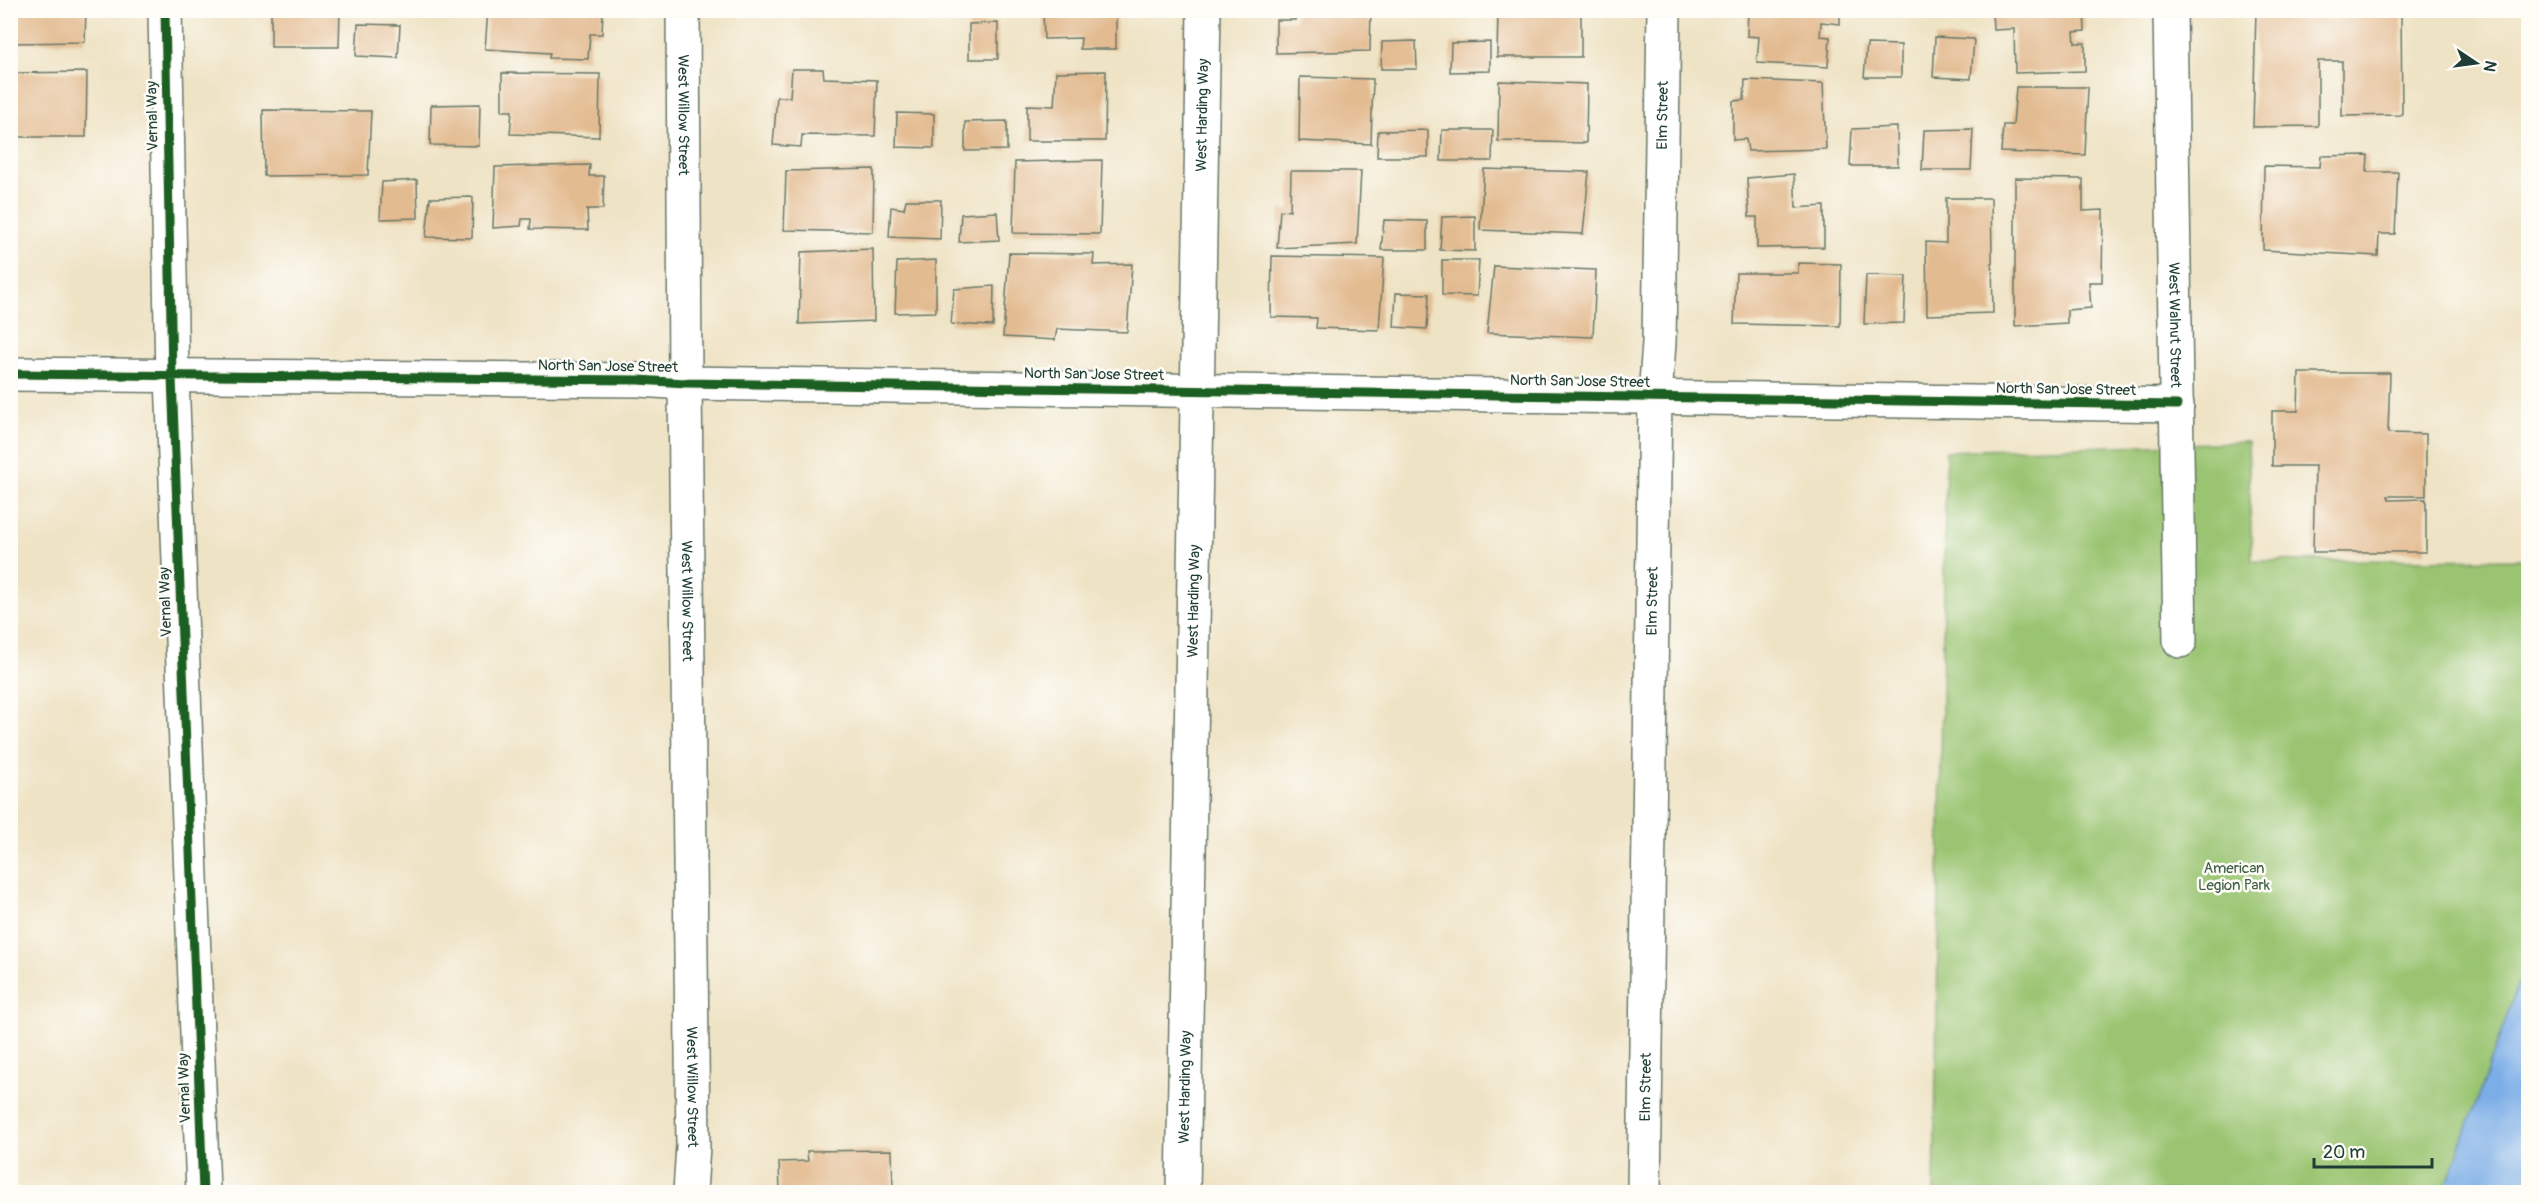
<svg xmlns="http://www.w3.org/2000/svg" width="2539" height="1203" font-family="Pangolin,sans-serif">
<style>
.green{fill:#9ac471;stroke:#5c8052;stroke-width:1.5}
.water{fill:#7bade7;stroke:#4d758e;stroke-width:1.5}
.building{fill:#e3bb91}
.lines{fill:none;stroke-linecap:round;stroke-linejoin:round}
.street-casing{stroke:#687767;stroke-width:36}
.secondary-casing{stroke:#687767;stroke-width:36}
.street{stroke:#fff;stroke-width:33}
.secondary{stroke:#fff;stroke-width:33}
.cycleway-casing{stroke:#fdfcf7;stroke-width:13}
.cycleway{stroke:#1b5e20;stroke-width:9}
.labels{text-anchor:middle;stroke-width:5;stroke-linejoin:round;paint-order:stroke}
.street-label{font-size:15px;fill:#1f3d34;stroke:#fdfcf7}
.park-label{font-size:15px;fill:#3e5f43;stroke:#fdfcf7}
</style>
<rect width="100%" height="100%" fill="#fdfcf7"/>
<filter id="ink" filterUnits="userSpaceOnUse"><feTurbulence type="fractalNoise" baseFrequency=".0167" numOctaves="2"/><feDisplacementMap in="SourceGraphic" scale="12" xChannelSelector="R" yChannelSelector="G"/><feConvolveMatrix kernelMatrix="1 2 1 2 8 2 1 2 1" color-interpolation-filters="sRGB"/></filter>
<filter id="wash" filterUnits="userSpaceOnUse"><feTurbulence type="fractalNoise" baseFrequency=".008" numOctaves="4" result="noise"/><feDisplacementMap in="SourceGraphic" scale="24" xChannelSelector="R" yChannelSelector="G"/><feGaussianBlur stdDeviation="1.35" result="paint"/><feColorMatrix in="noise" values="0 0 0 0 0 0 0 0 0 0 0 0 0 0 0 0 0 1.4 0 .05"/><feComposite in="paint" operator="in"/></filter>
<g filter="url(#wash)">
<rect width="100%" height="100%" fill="#efe3c5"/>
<path class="green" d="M 2248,442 L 2252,561 L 2528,559 L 2528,1192 L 1934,1192 L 1946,451 Z"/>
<path class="water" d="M 2528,957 L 2528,1192 L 2444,1192 Z"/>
<g id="blocks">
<path class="building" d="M 10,10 L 86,10 L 85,42 L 10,43 Z
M 271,10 L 340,10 L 339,47 L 271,47 Z
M 488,10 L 603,10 L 602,34 L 590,34 L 588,59 L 549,58 L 550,53 L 485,49 Z
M 1043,10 L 1116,10 L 1116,49 L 1080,49 L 1081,38 L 1044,39 Z
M 1296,10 L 1371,10 L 1370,51 L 1276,53 L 1276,20 L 1295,20 Z
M 1498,10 L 1581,10 L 1581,57 L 1497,57 Z
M 1748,10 L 1840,10 L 1840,24 L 1821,22 L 1820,36 L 1830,37 L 1828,67 L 1757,63 L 1759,37 L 1747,36 Z
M 1992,10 L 2084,10 L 2085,31 L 2074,32 L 2075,43 L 2085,43 L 2085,71 L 2015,73 L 2014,29 L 1993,30 Z
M 2256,10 L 2401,10 L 2402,115 L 2342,116 L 2342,61 L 2318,61 L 2318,126 L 2253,127 Z
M 998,23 L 998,59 L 969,59 L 969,24 Z
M 358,24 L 400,25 L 398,58 L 356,56 Z
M 1935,37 L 1974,39 L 1971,79 L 1933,77 Z
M 1416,41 L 1417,69 L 1381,69 L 1382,42 Z
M 1490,42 L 1490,71 L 1450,72 L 1451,43 Z
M 1867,44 L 1901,45 L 1901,77 L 1864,77 Z
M 792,69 L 823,69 L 824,78 L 877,80 L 875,136 L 802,135 L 801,147 L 773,145 L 777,97 L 790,97 Z
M 1106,71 L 1105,141 L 1027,141 L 1027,105 L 1054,106 L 1056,72 Z
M 87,72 L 86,137 L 10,137 L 10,73 Z
M 502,73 L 600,74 L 599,137 L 510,134 L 512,111 L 502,111 Z
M 1300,77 L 1373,79 L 1371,144 L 1299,141 Z
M 1745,80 L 1823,83 L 1826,149 L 1748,151 L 1746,139 L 1733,140 L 1733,101 L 1744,100 Z
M 1499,81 L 1587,84 L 1586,143 L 1498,141 Z
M 2016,87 L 2088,87 L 2085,155 L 2001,152 L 2003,125 L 2013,125 Z
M 480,104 L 479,146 L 430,145 L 431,105 Z
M 263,110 L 371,111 L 368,175 L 264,176 Z
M 897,113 L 934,114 L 934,148 L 896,147 Z
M 1007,121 L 1007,150 L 965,151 L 965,122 Z
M 1897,127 L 1898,166 L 1850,166 L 1852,129 Z
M 1973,129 L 1971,170 L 1922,170 L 1924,130 Z
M 1428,130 L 1428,157 L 1377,157 L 1378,131 Z
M 1442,130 L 1493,130 L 1492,161 L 1441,161 Z
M 2368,155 L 2367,172 L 2398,172 L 2395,234 L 2379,234 L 2378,256 L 2263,250 L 2264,166 L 2320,167 L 2321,156 Z
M 1102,160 L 1100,234 L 1013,233 L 1015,162 Z
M 590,165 L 589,176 L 604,176 L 603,209 L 587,209 L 588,230 L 530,229 L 531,219 L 522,219 L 521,226 L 493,228 L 495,167 Z
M 874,169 L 873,232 L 784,230 L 786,171 Z
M 1484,169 L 1589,172 L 1583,234 L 1480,230 Z
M 1291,171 L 1361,171 L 1357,244 L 1277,248 L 1280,210 L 1290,211 Z
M 1794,174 L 1796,208 L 1824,206 L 1824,247 L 1757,248 L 1757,217 L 1749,217 L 1747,178 Z
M 2015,178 L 2083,179 L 2083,211 L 2103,210 L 2102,282 L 2089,282 L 2091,308 L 2067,310 L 2067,323 L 2015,326 Z
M 417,180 L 418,218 L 380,219 L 382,182 Z
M 473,197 L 472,238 L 426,237 L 430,198 Z
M 1946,198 L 1991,198 L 1993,313 L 1927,315 L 1926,242 L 1946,243 Z
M 906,200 L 941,200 L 940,239 L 889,237 L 891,207 L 904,209 Z
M 997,212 L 999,240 L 959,242 L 961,214 Z
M 1475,216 L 1475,251 L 1440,250 L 1442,217 Z
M 1384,220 L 1427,221 L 1427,250 L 1381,250 Z
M 873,249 L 874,321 L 799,324 L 801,252 Z
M 1009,253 L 1094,254 L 1093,265 L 1132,264 L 1127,332 L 1057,329 L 1055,340 L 1003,337 Z
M 1272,256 L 1384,258 L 1379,330 L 1316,328 L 1317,318 L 1271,317 Z
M 936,260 L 936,312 L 895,313 L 897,262 Z
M 1442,260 L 1479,260 L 1477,296 L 1442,295 Z
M 1798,263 L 1841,264 L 1840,326 L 1734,324 L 1736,273 L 1798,273 Z
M 1494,266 L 1596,270 L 1593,337 L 1487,333 Z
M 1866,275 L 1906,276 L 1904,323 L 1864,324 Z
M 994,286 L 993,326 L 951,324 L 954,289 Z
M 1396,293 L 1429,294 L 1427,329 L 1394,327 Z
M 2299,373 L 2390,373 L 2388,433 L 2426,434 L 2426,496 L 2388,496 L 2389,500 L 2426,499 L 2426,552 L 2313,552 L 2315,466 L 2272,466 L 2272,411 L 2298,411 Z
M 892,1150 L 893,1192 L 837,1192 L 837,1191 L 780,1192 L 779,1162 L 808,1161 L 807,1151 Z"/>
</g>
</g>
<g filter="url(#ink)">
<use href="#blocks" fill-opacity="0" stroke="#687767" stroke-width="1.5"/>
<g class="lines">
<g class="street-casing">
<g id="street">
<path d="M 165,10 L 172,377 L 203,1192"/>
<path id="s1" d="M 683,10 L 685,383 L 693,1146 L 690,1192"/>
<path id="s2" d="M 2170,10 L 2180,641"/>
<path d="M 10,374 L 639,380 L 685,383 L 2177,405"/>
<path id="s3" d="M 1644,1192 L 1655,397 L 1659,343 L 1664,10"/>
</g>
</g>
<g class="secondary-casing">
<g id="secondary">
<path id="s4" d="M 1183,1192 L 1204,10"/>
</g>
</g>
<use href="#street" class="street"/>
<use href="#secondary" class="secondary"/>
<g class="cycleway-casing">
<path id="cycleway" d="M 165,10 L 172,377 L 203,1192
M 10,374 L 639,380 L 685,383 L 2177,405"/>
</g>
<use href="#cycleway" class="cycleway"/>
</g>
</g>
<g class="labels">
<g class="street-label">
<text transform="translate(152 116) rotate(-91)" y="5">Vernal Way</text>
<text dy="5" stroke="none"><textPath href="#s1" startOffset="105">West Willow Street</textPath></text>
<text dy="5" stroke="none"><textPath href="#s4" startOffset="1077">West Harding Way</textPath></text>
<text dy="5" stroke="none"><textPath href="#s3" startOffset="1077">Elm Street</textPath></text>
<text dy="5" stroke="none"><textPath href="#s2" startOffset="315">West Walnut Street</textPath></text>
<text transform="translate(608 366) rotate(1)" y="5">North San Jose Street</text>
<text transform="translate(1094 374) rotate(1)" y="5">North San Jose Street</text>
<text transform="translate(1580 381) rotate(1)" y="5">North San Jose Street</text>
<text transform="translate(2066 389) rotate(1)" y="5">North San Jose Street</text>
<text dy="5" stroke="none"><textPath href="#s3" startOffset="591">Elm Street</textPath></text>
<text transform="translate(165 602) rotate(-92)" y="5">Vernal Way</text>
<text dy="5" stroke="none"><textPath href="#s1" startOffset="591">West Willow Street</textPath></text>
<text dy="5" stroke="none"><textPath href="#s4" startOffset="591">West Harding Way</textPath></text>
<text dy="5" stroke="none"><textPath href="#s4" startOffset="105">West Harding Way</textPath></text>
<text dy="5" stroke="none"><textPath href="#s3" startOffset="105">Elm Street</textPath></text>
<text transform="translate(184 1088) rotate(-92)" y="5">Vernal Way</text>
<text dy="5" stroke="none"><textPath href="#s1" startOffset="1077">West Willow Street</textPath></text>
</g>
<g class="park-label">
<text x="2234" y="873">American<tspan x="2234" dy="17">Legion Park</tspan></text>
</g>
</g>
<rect width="2539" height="1203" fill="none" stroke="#fdfcf7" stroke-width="36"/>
<g transform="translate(2476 63) rotate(103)" stroke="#fdfcf7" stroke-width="4.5" paint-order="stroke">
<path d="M0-4.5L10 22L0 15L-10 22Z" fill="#1f3d34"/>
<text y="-9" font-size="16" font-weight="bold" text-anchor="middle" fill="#1f3d34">N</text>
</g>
<path d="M2314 1158v9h118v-9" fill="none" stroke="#1f3d34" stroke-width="3"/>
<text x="2323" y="1158" font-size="18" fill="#1f3d34" stroke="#fdfcf7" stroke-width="4.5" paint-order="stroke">20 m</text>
</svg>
